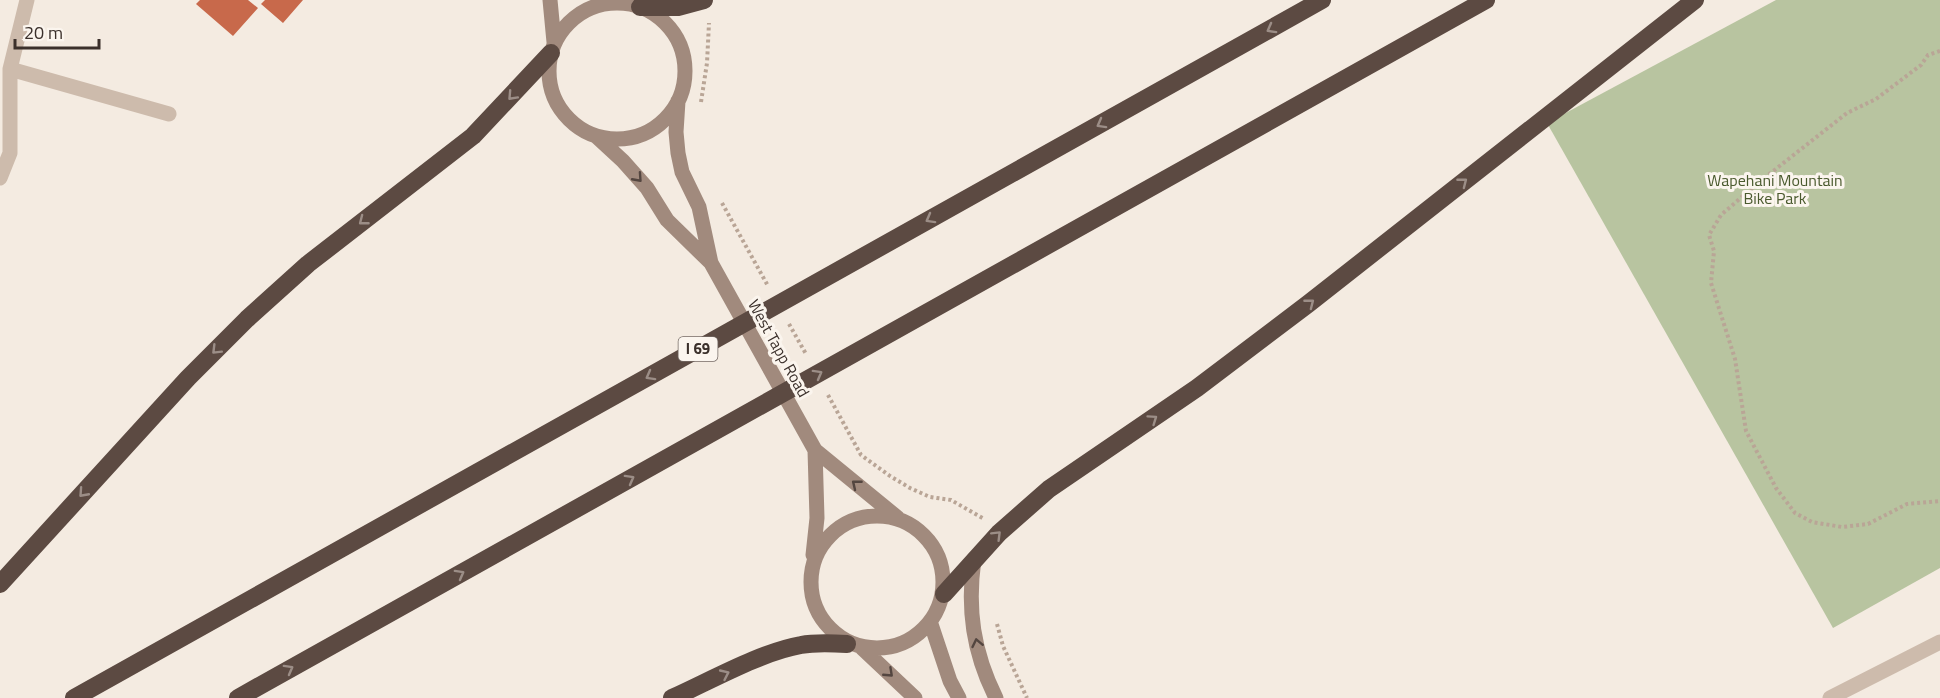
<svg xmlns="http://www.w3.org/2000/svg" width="1940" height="698" font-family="'Titillium Web',sans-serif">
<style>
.green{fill:#b8c4a0}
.building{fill:#c8694b}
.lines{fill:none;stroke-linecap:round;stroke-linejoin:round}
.path{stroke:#b9a596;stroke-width:4;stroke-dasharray:3 3;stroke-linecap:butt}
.street{stroke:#cdbbac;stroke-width:15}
.secondary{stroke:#a18a7d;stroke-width:15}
.highway{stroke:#5c4a42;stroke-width:18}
.oneway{stroke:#9c8e87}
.oneway2{stroke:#544640}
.labels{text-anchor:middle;stroke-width:6;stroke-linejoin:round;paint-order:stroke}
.shield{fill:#fbf5ee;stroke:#756b66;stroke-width:1.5}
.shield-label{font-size:15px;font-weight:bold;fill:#3b302b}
.park-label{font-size:16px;fill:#4a5a2e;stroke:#fbf5ee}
.street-label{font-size:16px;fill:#3b302b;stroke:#fbf5ee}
</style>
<rect width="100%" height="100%" fill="#f4ebe1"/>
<path class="green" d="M 1776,0 L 1940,0 L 1940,568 L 1833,628 L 1547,123 Z"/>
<path class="building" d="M 200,0 L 248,0 L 258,8 L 233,36 L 196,4 Z
M 265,0 L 303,0 L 283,23 L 261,4 Z"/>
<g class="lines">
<path class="path" d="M 1940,51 L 1928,55 L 1921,65 L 1876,99 L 1847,113 L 1758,183 L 1721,215 L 1709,235 L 1714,251 L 1711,283 L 1735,359 L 1746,431 L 1776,488 L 1795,513 L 1812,522 L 1842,527 L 1868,524 L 1907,504 L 1940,501
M 701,102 L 707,63 L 709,23
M 722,203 L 768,286
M 789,324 L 806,354
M 828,395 L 861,455 L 890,476 L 910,488 L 930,497 L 951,500 L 984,519
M 997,624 L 1003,646 L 1027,698"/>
<path class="street" d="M 10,69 L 169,114
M 0,178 L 10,153 L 10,69 L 27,0
M 1830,698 L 1940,642"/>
<path class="secondary" d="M 550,0 L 554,42
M549 71a68 68 0 1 1 136 0a68 68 0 1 1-136 0Z
M 678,101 L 676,132 L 678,153 L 682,172 L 699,207 L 711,263 L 815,450 L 898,518
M 597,137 L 623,161 L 647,188 L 667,220 L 711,263
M811 582a66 66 0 1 1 132 0a66 66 0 1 1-132 0Z
M 813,555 L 817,518 L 815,450
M 974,559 C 967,609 973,652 996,698
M 930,621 L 950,681 L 959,698
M 862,648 L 915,698"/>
<path class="highway" d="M 640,7 L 678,7 L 704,0
M 0,584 L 188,378 L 247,319 L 308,264 L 473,136 L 551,53
M 944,594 L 999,533 L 1049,489 L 1197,388 L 1308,304 L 1695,0
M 74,698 L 1322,0
M 238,698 L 1486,0
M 672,698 C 710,681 761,652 801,645 C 816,642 832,643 847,644"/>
</g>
<defs><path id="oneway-chevron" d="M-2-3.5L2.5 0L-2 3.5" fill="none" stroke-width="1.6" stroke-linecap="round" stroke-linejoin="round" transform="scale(1.5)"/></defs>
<g class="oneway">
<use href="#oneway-chevron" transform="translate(1271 29) rotate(151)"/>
<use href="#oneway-chevron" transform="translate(512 96) rotate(133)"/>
<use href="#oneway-chevron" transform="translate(1101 124) rotate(151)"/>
<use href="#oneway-chevron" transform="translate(1463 182) rotate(-38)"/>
<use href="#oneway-chevron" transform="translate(930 219) rotate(151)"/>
<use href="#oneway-chevron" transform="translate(363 221) rotate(142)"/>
<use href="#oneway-chevron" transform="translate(1310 303) rotate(-38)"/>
<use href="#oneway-chevron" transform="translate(216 350) rotate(135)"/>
<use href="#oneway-chevron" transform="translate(818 374) rotate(-29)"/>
<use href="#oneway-chevron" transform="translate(650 376) rotate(151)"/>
<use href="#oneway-chevron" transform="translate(1153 419) rotate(-35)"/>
<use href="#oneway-chevron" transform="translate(630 479) rotate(-29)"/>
<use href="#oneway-chevron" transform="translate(83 493) rotate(132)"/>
<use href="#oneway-chevron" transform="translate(997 535) rotate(-45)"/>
<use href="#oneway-chevron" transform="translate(460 574) rotate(-29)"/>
<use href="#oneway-chevron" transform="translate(289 669) rotate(-29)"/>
<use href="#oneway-chevron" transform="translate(725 674) rotate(-25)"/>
</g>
<g class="oneway2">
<use href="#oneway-chevron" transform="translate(638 178) rotate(48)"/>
<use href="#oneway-chevron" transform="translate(856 484) rotate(-141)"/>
<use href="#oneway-chevron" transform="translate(977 643) rotate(-102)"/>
<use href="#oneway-chevron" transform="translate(889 673) rotate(43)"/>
</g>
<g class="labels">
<rect class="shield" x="678.5" y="337" width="39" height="24" rx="4.5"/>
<g class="shield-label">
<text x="698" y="354">I 69</text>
</g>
<g class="park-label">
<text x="1775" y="186">Wapehani Mountain<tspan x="1775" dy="18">Bike Park</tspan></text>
</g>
<g class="street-label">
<text transform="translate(779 348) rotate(61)" y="6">West Tapp Road</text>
</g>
</g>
<path d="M15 39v9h84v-9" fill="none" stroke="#3b302b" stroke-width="3"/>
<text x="24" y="39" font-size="18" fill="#3b302b" stroke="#fbf5ee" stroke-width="4.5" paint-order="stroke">20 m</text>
</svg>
